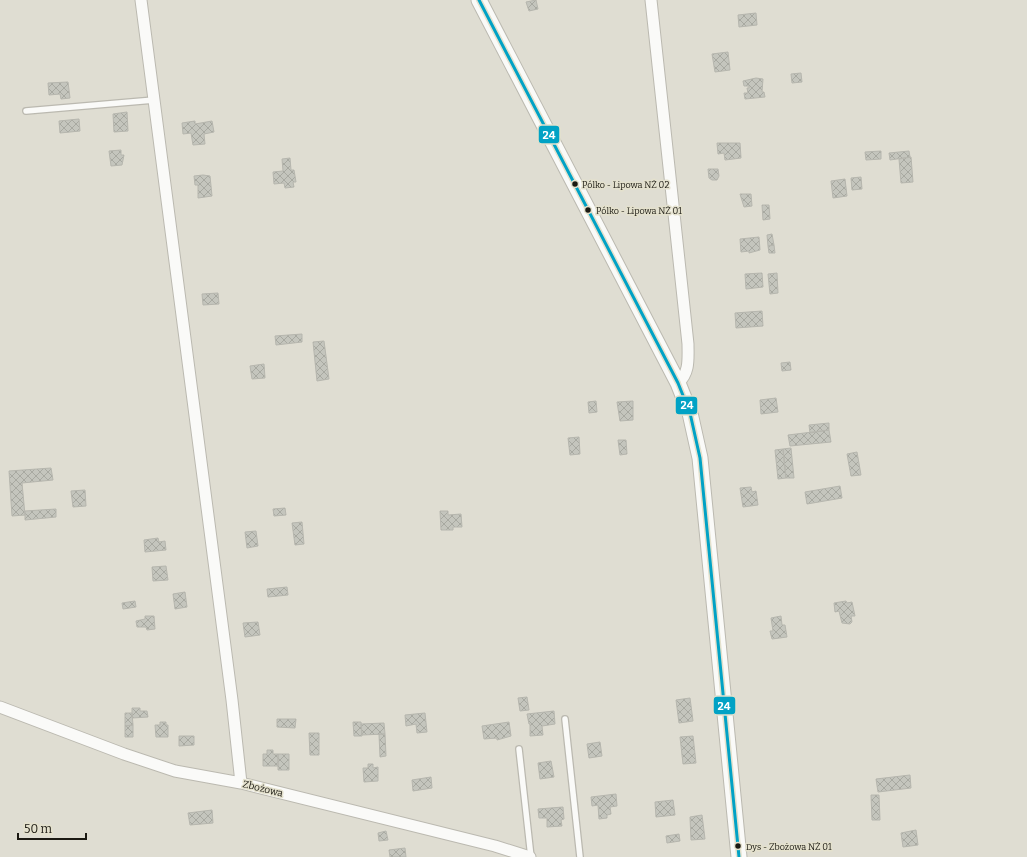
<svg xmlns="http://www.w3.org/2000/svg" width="1027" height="857" font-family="Bitter,serif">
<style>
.building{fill:url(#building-cross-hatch);stroke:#b6b6ae}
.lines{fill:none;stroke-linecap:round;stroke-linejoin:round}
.lane-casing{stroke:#bbb9b0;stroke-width:8}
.street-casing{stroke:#bbb9b0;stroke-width:13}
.secondary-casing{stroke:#bbb9b0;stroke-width:17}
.lane{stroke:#fafaf8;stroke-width:5.5}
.street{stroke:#fafaf8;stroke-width:11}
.secondary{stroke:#fafaf8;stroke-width:15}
.bus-1-casing{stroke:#e4e1cd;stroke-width:6}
.bus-1{stroke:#01a2c5;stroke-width:3}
.bus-dot{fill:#1b1912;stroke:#e4e1cd;stroke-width:1.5}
.labels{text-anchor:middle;stroke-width:3;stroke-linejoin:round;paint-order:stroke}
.bus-label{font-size:9px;fill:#1b1912;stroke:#e4e1cd;text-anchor:start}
.street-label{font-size:10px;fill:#1b1912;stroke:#e4e1cd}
.line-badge{stroke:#e4e1cd;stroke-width:1.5}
.badge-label{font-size:11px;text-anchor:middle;font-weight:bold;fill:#fff}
</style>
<defs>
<pattern id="building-cross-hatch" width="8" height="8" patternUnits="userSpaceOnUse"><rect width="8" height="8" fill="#c4c5bd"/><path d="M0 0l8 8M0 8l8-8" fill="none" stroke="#a8a9a1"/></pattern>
</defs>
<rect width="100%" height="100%" fill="#dfddd2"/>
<path class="building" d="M 536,0 L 538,9 L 529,11 L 526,2 Z
M 756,13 L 757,25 L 739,27 L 738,15 Z
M 728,52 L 730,70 L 715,72 L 712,54 Z
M 801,73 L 802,82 L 792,83 L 791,74 Z
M 756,78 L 763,79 L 762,92 L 764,92 L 765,97 L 745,99 L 744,93 L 748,93 L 747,88 L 749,88 L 749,86 L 744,86 L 743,81 Z
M 68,82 L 70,98 L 61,99 L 60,94 L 49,95 L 48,83 Z
M 127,112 L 128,131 L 114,132 L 113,114 Z
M 79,119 L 80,131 L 60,133 L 59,121 Z
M 195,121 L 195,124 L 212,121 L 214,132 L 204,134 L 205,144 L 193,145 L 191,133 L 183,134 L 182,123 Z
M 717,143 L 740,143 L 741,158 L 725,160 L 724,153 L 718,154 Z
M 121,150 L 121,155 L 124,155 L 122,165 L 111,166 L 109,151 Z
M 881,151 L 881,159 L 866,160 L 865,152 Z
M 909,151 L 910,157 L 890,160 L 889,153 Z
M 911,157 L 913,182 L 901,183 L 899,159 Z
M 290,158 L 291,170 L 294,170 L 296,182 L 293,182 L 294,187 L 285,188 L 284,183 L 274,184 L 273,172 L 283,171 L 282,159 Z
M 708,169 L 718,169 L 719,176 L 717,180 L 712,180 L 709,178 Z
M 203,175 L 210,176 L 212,196 L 198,198 L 198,185 L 195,185 L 194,176 Z
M 861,177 L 862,189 L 852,190 L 851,178 Z
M 845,179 L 847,196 L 833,198 L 831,181 Z
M 740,194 L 751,194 L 752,206 L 744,207 Z
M 762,205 L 769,205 L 770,219 L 763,220 Z
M 772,234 L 774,245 L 768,246 L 767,235 Z
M 759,237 L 760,250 L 749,253 L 749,251 L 741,252 L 740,239 Z
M 774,245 L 775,253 L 769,253 L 768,246 Z
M 762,273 L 763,287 L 746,289 L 745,274 Z
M 777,273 L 778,293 L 770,294 L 768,274 Z
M 218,293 L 219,304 L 203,305 L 202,294 Z
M 762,311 L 763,326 L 736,328 L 735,313 Z
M 302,334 L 302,342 L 276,345 L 275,336 Z
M 324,341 L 329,379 L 317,381 L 313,342 Z
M 790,362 L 791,370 L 782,371 L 781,363 Z
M 264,364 L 265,378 L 252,379 L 250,366 Z
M 776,398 L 778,412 L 761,414 L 760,400 Z
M 596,401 L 597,412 L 589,413 L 588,402 Z
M 633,401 L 633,420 L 620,421 L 617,402 Z
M 829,423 L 829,430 L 810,433 L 809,425 Z
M 829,430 L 831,442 L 790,446 L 788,435 Z
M 579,437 L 580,454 L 570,455 L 568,438 Z
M 618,440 L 626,440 L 627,454 L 620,455 Z
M 791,448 L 794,478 L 786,478 L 783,449 Z
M 783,449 L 786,478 L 778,479 L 775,450 Z
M 857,452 L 861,475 L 851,476 L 847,454 Z
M 51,468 L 53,480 L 22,483 L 25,515 L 12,516 L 9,471 Z
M 840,486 L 842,498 L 807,504 L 805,492 Z
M 751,487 L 752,492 L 756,491 L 758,505 L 743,507 L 740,488 Z
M 85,490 L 86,506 L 73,507 L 71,491 Z
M 285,508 L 286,515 L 274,516 L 273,509 Z
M 56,509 L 56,517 L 25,520 L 25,511 Z
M 440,511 L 448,511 L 448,515 L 461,514 L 462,527 L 453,527 L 453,530 L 441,530 Z
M 302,522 L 304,544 L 295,545 L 292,523 Z
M 256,531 L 258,546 L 247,548 L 245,532 Z
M 158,538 L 159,542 L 165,541 L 166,550 L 145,552 L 144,540 Z
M 166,566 L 168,580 L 153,581 L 152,567 Z
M 287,587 L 288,595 L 268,597 L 267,589 Z
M 185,592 L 187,607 L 175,609 L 173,594 Z
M 135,601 L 136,607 L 123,609 L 122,603 Z
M 846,601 L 847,603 L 852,602 L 855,616 L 851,616 L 852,622 L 850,624 L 842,623 L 839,611 L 835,612 L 834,603 Z
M 145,616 L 154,616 L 155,629 L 147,630 L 146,627 L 137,627 L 136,621 L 145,619 Z
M 781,616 L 782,625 L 785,625 L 787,637 L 772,639 L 770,631 L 773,631 L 771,618 Z
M 258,622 L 260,635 L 245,637 L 243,623 Z
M 527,697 L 529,710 L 520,711 L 518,698 Z
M 690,698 L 693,721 L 679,723 L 676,700 Z
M 132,708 L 140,708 L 140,711 L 147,711 L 148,717 L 132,718 Z
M 554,711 L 555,724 L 542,726 L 543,735 L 530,736 L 530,724 L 529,724 L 527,714 Z
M 125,713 L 132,713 L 133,725 L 125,726 Z
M 425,713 L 427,732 L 417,733 L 416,724 L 406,726 L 405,715 Z
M 277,719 L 296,719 L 295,728 L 277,727 Z
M 160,722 L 166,722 L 166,725 L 168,725 L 168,737 L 156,737 L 155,725 L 160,725 Z
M 353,722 L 361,722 L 362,736 L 354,736 Z
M 509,722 L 511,736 L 497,740 L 497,738 L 484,739 L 482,726 Z
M 384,723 L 385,734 L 362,735 L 361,724 Z
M 133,725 L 133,737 L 125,737 L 125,726 Z
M 309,733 L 319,733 L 319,755 L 310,755 Z
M 379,734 L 385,734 L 386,756 L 380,757 Z
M 179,736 L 194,736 L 194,745 L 179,746 Z
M 693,736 L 696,763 L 683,764 L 680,737 Z
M 600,742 L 602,756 L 589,758 L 587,744 Z
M 267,750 L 273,750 L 273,754 L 278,754 L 278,766 L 263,766 L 263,754 L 267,754 Z
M 278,754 L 289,754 L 289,770 L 278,770 Z
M 551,761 L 554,777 L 540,779 L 538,763 Z
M 368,764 L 373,764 L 373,768 L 378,767 L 378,781 L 364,782 L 363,768 L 368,768 Z
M 910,775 L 911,788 L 878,792 L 876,779 Z
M 431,777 L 432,788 L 413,791 L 412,780 Z
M 616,794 L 617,806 L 610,807 L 611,814 L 607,815 L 607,818 L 599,819 L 598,805 L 592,806 L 591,797 Z
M 871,795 L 879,795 L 880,820 L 872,820 Z
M 673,800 L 675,815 L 656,817 L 655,802 Z
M 563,807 L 564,819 L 561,820 L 562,826 L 547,827 L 547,818 L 539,818 L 538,809 Z
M 212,810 L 213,823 L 190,825 L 188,813 Z
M 702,815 L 705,839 L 691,840 L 690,817 Z
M 916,830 L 918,845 L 903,847 L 901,833 Z
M 386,831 L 388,840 L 379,841 L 378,833 Z
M 679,834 L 680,841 L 667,843 L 666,836 Z
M 405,848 L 406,857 L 390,857 L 389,850 Z"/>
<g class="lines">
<g class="lane-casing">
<path id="lane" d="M 26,111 L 154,100
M 565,719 L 580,857
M 519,749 L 531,857"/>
</g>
<g class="street-casing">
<path id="street" d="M 141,0 L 232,700 L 241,783
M 651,0 L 688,344 C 688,358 690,373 678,383
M 0,707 L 124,754 L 175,771 L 241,783 L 495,846 L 530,857"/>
</g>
<g class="secondary-casing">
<path id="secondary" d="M 479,0 L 678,383 L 690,413 L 700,458 L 739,857"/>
</g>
<use href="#lane" class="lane"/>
<use href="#street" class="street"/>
<use href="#secondary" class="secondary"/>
<g class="bus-1-casing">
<path id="bus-1" d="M 479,0 L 678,383 L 690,413 L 700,458 L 739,857"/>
</g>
<use href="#bus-1" class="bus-1"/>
</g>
<g class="bus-dot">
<circle cx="575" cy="184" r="3.5"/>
<circle cx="588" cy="210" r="3.5"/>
<circle cx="738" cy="846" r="3.5"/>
</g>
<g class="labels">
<g class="bus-label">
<text x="582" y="188">Pólko - Lipowa NŻ 02</text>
<text x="596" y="214">Pólko - Lipowa NŻ 01</text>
<text x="746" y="850">Dys - Zbożowa NŻ 01</text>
</g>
<g class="street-label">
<text transform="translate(263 788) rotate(14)" y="4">Zbożowa</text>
</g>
</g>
<g class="line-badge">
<rect x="538" y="125" width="22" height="19" rx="4" fill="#01a2c5"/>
<rect x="675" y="396" width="23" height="19" rx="4" fill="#01a2c5"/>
<rect x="713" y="696" width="23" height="19" rx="4" fill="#01a2c5"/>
</g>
<g class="badge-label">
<text x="549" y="139">24</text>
<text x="687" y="409">24</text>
<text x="724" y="710">24</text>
</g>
<path d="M18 833v6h68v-6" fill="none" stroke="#1b1912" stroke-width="2"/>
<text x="24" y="833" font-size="12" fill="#1b1912" stroke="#e4e1cd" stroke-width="3" paint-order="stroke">50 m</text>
</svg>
